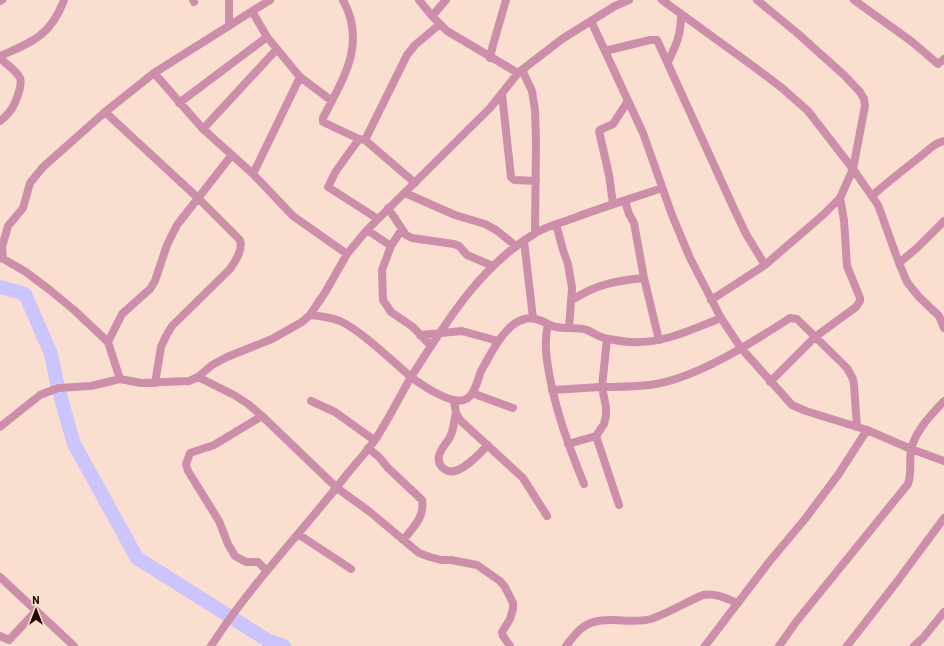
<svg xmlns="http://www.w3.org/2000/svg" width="944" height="646" font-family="Barlow,sans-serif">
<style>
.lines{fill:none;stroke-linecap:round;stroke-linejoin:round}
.river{stroke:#ccc4fc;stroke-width:14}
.minor{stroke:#cd8eaa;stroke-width:8}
</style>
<rect width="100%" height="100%" fill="#fadfd1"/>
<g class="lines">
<path class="river" d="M 0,287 L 25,294 L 51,354 L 58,388 L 74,444 L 137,558 L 267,640 L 284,646"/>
<path class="minor" d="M 193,0 L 194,2
M 229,0 L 229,26
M 343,0 C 367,44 343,79 323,118 L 323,122 L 359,139 L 365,140 L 415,183
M 419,0 L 432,16 L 447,31 L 518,73
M 662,0 L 757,69 L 782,88 L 808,111 L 853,169 L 878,205 L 899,263 L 907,282 L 919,297 L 939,316 L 944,328
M 757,0 L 796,32 L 844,75 L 860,92 L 864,99 L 865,106 L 853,169 L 840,198 L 823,215 L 765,265
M 854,0 L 911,41 L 938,64 L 944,59
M 0,1 L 2,0
M 252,11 L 267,37 L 300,77 L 332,101
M 432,16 L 446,0
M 591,21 L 643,133 L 672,215 L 690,258 L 721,318 L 741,348 L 792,405 L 806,411 L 867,430 L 911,449 L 944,461
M 605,51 L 650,40 L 657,40 L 735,211 L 746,234 L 765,265 L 711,300
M 0,56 C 33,42 51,35 64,0
M 0,58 C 6,64 16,70 20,78 C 23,85 15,104 11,110 C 8,114 4,118 0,121
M 490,58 L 493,45 L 506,0
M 668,62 C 677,43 681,35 681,14
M 522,70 L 532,91 L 535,110 L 536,142 L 535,233
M 154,73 L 203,129 L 253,174 L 293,216 L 347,254
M 502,94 L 511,177 L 514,180 L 536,181
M 179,103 L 267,37
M 105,112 L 198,198 L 240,240 C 243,250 236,260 230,269 L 172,326 L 166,336 L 161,347 L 155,383
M 203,129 L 277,49
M 359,139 L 336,171 L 328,187 L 378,219
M 365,140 L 407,55 L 415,45 L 440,24
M 253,174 L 300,77
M 662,188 C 633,198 603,207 574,218 C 561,223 546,226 534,234 C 478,268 446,323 411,377 C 422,385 454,408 468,398 C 475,393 478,379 481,371 C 488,359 494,346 503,335 C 509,328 515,321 525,319 C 536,316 546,324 556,327 C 566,329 577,327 587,330 C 594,333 600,338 609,339 C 619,341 629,343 639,342 C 667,342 695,328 721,318
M 405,193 L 455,215 L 485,224 L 496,230 L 516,246
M 872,196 C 892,178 913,163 933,146 L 938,143 L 944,141
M 625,201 L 629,214 L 634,223 L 644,278 L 659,340
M 613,204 L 609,175 L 599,131 L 600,130 L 613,124 L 628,101
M 388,208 L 406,235 L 412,238 L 454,244 L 459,246 L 467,255 L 493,266
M 556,224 L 563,250 L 568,264 L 572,288 L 569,328
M 402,229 L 391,246 L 382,270 L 383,300 L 391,312 L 413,327 L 431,346
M 367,230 L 391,246
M 524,241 L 533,318
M 0,257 L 26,272 L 51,291 L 74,310 L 108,342 L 120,379
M 3,259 L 2,247 L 8,226 L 23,208 L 30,183 L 43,167 L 105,112 L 154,73 L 270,0
M 899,263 L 917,248 L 944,221
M 572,300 C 597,284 615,281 644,278
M 548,324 C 544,341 546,356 549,373 C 556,412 569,447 584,484
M 420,335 L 462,331 L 498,341
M 108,342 L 122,314 L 150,289 L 155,281 L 167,245 L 177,225 L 231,156
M 198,377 L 234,395 L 248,404 L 262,416 L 337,488 L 370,512 L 419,553 L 430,557 L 441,560 L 451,560 L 477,565 L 500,581 L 505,587 L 513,603 L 513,609 L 510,619 L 502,632 L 503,636 L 510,646
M 770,382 L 815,337 L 856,307 L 860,301 L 860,298 L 847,266 L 844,220 L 840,198
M 552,390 C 568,389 585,388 601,387 C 620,387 638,387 656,384 C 700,376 753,342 790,318 L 797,319 L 847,368 L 853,379 L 854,385 L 857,427
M 472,393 L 513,408
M 311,401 L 335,412 L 374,440
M 454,401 L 456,413 L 461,421 L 523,478 L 547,516
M 456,413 C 454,421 454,429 450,437 C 447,443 440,449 439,456 C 438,460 439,464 442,467 C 455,482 479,454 488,445
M 262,416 L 214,445 L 190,453 L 186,464 L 188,471 L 219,521 L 228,544 L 235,556 L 246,562 L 258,562 L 267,571
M 0,427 L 40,395 L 58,388 L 91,386 L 120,379 L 141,383 L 189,381 L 198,377 L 212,365 L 227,357 L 272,339 L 302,322 L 310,315 L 326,291 L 347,254 L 367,230 L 490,108 L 518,73 L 562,39 L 615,6 L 629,0
M 596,436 L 604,424 L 606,416 L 606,407 L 602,387 L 607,339
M 568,444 L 596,436 L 619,505
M 368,448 L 379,457 L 388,468 L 422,500 C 425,517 413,528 403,540
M 298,534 L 351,569
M 0,577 L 74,646
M 0,636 L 9,640 L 36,611
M 211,646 C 251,584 303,531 348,473 C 357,462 367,451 375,440 C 388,420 399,398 411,377 C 391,360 363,332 340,321 C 330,317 320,316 310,315
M 566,646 C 571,640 576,632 582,628 C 601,613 629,625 651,619 C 669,613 686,602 703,595 C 716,593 726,598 737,603
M 705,646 L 769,562 L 805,519 L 838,475 L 867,430
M 779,646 L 796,622 L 908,484 C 912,473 909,462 911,450 C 915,431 931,415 944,401
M 847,646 L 899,579 L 944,518
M 914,646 L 923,638 L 944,612"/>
</g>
<g transform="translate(36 610)" stroke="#fadfd1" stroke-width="3" paint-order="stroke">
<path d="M0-3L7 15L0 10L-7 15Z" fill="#1f0a00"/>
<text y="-6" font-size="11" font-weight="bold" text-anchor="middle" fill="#1f0a00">N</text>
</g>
</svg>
